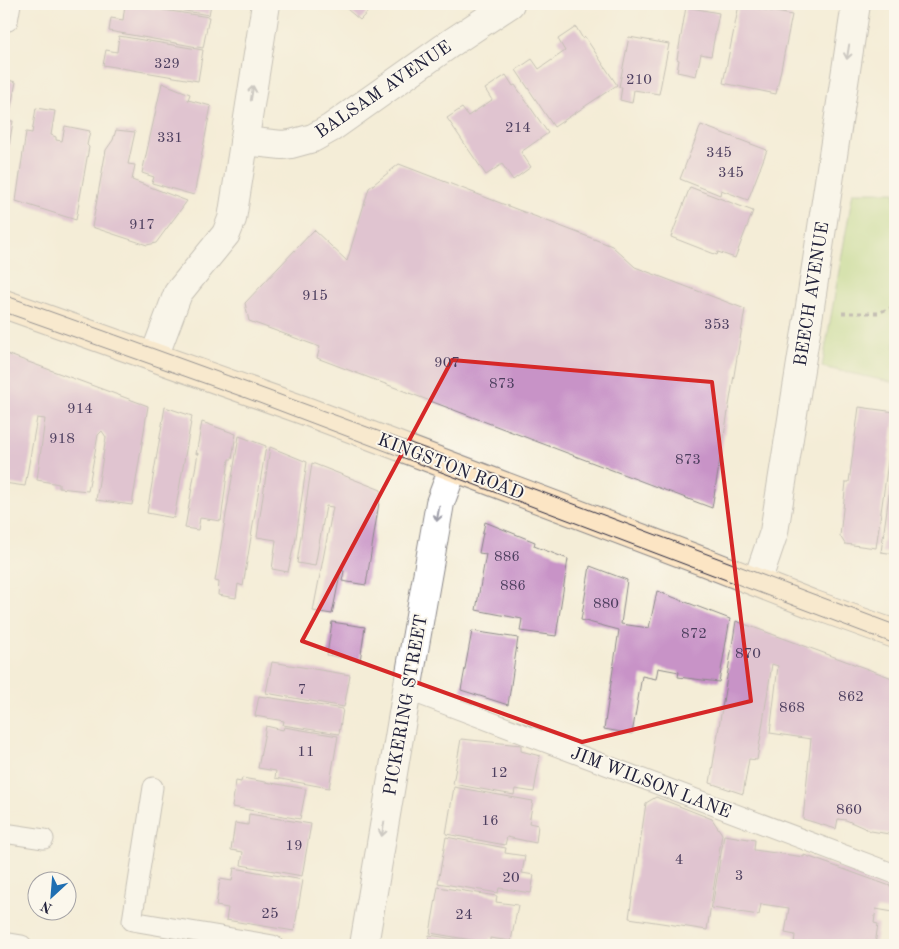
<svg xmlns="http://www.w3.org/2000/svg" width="899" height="949" font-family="'Old Standard TT',serif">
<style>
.green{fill:#b2d57d;stroke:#6a7c5c}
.building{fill:#c893c7}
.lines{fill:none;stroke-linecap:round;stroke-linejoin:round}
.lane-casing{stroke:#8b8889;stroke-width:21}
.street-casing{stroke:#8b8889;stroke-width:30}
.secondary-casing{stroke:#8b8889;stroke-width:30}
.path{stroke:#8b8889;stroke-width:3;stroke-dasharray:4 4;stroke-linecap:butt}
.lane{stroke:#fff;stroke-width:19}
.street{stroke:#fff;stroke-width:28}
.secondary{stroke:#fce5c4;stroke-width:28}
.tram{stroke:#22223b;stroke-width:1}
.oneway{stroke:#9c9ca7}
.marked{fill:none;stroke:#d62828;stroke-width:4;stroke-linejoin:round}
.labels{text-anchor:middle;stroke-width:4;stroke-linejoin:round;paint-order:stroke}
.number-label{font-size:15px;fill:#4c3e5e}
.street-label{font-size:18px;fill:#22223b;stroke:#fbf7ec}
</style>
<rect width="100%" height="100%" fill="#fbf7ec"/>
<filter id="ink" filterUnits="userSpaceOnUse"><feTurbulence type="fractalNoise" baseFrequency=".02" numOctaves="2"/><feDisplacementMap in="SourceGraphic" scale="10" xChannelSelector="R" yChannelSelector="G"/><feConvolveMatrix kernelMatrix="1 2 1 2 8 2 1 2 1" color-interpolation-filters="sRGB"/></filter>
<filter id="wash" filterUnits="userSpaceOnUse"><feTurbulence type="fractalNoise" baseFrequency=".0096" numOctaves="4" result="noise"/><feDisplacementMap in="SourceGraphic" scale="20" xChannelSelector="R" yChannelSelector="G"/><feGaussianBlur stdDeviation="1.12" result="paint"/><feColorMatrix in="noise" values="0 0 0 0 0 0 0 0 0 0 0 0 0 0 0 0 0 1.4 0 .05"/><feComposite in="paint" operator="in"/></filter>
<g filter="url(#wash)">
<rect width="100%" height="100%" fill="#f4edd7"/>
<path class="green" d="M 853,192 L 895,192 L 895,383 L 822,367 Z"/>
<g id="blocks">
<path class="building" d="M 125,4 L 209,17 L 203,48 L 109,31 L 111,18 L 123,20 Z
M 149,4 L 211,4 L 209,15 L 149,5 Z
M 341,4 L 375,4 L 360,20 Z
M 739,5 L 792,15 L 776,94 L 723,83 Z
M 686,7 L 719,13 L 711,56 L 701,54 L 696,76 L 677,72 L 679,60 L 677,59 Z
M 576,27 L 583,39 L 585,37 L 617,85 L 554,127 L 516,70 L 532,59 L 539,69 L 565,51 L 558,39 Z
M 119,36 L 203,50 L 198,81 L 103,65 L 106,50 L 117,52 Z
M 629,37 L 669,44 L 659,94 L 634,90 L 632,103 L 620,100 L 622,87 L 619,87 Z
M 506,75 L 513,86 L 515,85 L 548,133 L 521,152 L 531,167 L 513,180 L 502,164 L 486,175 L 447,118 L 462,108 L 468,116 L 492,100 L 485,89 Z
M 4,79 L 16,82 L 8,121 L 13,121 L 5,171 L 4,171 Z
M 162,83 L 190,94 L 188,100 L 211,106 L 194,195 L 152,183 L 154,177 L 142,173 Z
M 36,108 L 55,111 L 51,135 L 56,137 L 56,140 L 62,141 L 65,126 L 90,131 L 87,145 L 89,147 L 76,220 L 16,201 L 26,132 L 32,133 Z
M 701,125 L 767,150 L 748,200 L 721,190 L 720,195 L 680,179 Z
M 116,130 L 135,132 L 128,164 L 135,165 L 132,180 L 187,201 L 156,243 L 147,245 L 92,227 L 106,150 L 113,140 Z
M 399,164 L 612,246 L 635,267 L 745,309 L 712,508 L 317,358 L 320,347 L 249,321 L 245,303 L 314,230 L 347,261 L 369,188 Z
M 690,187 L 753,211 L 735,258 L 718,252 L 717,255 L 671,237 Z
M 4,353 L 148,406 L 132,505 L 96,500 L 106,437 L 102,431 L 98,435 L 88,491 L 59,488 L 59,484 L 37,480 L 45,419 L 37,418 L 25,486 L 4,483 L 7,457 L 4,457 Z
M 165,407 L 192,416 L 174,518 L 147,513 Z
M 859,407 L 895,412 L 876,548 L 845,544 L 840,536 L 846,482 L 849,482 Z
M 202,422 L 236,434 L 232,459 L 229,459 L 221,521 L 200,518 L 198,530 L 185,528 L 198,453 L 196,454 Z
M 239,436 L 266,446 L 243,586 L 238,584 L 236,598 L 218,595 L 219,582 L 215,581 Z
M 270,447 L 307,462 L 295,544 L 294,544 L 288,572 L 272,569 L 276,540 L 257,537 Z
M 312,463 L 381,490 L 366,585 L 342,581 L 344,571 L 341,570 L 332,614 L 313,611 L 333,507 L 326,506 L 315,566 L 297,563 Z
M 890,488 L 895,488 L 895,554 L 881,552 Z
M 485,522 L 535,542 L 534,546 L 568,559 L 556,636 L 520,631 L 522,619 L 476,610 L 486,554 L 479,553 Z
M 590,566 L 627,580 L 621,624 L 649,628 L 657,591 L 730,619 L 719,682 L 678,677 L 679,672 L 658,668 L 656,679 L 642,676 L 632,734 L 604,729 L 619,630 L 581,620 Z
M 736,621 L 895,679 L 895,835 L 871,831 L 846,820 L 838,819 L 836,829 L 803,819 L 811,739 L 770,733 L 778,666 L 772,664 L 757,760 L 749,759 L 743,794 L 710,783 Z
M 332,622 L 365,627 L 360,661 L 327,655 Z
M 472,631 L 518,638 L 508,705 L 461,690 Z
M 272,662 L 350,675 L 344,707 L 266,693 Z
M 259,696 L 343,709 L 339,734 L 283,725 L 284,721 L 255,716 Z
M 266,726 L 283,730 L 284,727 L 338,736 L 329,788 L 275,778 L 276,771 L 258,768 Z
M 461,739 L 521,745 L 521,751 L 540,756 L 534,792 L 515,789 L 514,795 L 453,784 Z
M 242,778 L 306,789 L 300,819 L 232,807 L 236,781 L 241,782 Z
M 454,787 L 533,801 L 529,823 L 538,825 L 536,843 L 507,837 L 505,845 L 446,834 Z
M 656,797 L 712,819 L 722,834 L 707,930 L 629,918 L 646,803 Z
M 249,814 L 311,824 L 302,876 L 241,865 L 243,852 L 231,850 L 235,823 L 248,825 Z
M 724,835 L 755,840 L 754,850 L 804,857 L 804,855 L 893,887 L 895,890 L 895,901 L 893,912 L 876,909 L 874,923 L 878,924 L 875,945 L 794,945 L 795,935 L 785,933 L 789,908 L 761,904 L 759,915 L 712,908 Z
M 446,837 L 506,848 L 505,853 L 525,856 L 522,873 L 534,875 L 531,893 L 499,888 L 498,893 L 438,883 Z
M 234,868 L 303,880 L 294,931 L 226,920 L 228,908 L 216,906 L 220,879 L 232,881 Z
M 438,887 L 497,896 L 496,902 L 518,905 L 511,941 L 490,938 L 490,943 L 430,933 Z
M 429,935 L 486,944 L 486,945 L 427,945 Z"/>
</g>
</g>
<g filter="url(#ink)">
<use href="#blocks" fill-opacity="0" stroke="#8b8889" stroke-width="1"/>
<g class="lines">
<g class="lane-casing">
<path id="lane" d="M 4,20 L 8,21 L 11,4
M 407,690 L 895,874
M 153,787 L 132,921 L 273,945
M 4,833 L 44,839
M 4,942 L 22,945"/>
</g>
<g class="street-casing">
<path id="street" d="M 244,141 L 282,145 L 291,144 L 313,138 L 331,128 L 451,43 L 510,4
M 154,357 L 178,293 L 226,234 L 232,219 L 266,4
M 757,582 L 774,532 L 809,313 L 856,4
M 364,945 L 407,690 L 440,503 L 453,468"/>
</g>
<g class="secondary-casing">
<path id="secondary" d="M 4,304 L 303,410 L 702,561 L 812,604 L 895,634"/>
</g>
<path class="path" d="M 842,313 L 878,313 L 895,306"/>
<use href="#lane" class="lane"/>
<use href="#street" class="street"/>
<use href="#secondary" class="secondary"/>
<path class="tram" d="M 4,295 C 302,401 599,513 895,625
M 4,312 L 246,398 L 895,644"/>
</g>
<defs><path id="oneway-shaft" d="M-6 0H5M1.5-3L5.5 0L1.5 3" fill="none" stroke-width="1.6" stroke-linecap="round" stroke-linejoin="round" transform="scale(1.25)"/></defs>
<g class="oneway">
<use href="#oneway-shaft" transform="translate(848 52) rotate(99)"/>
<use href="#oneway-shaft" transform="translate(252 93) rotate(-81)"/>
<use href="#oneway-shaft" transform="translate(438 514) rotate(100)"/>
<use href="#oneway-shaft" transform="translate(383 829) rotate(100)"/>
</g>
</g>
<path d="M0 0H899V949H0ZM 452,360 L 712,382 L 751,701 L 582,742 L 302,641 Z" fill="#f4edd7" fill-opacity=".55" fill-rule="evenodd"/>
<path class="marked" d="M 452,360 L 712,382 L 751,701 L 582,742 L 302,641 Z"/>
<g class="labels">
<g class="number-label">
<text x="167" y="68">329</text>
<text x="639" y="84">210</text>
<text x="518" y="132">214</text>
<text x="170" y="142">331</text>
<text x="719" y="157">345</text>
<text x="731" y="177">345</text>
<text x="142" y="229">917</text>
<text x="315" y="300">915</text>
<text x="717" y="329">353</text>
<text x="447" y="367">907</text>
<text x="502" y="388">873</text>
<text x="80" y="413">914</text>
<text x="62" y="443">918</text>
<text x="688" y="464">873</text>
<text x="507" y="561">886</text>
<text x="513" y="590">886</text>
<text x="606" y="608">880</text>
<text x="694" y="638">872</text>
<text x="748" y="658">870</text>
<text x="302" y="694">7</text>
<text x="851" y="701">862</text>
<text x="792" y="712">868</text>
<text x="306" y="756">11</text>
<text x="499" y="777">12</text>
<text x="849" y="814">860</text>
<text x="490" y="825">16</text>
<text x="294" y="850">19</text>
<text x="679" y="864">4</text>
<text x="739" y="880">3</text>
<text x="511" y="882">20</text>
<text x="270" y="918">25</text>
<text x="464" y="919">24</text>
</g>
<g class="street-label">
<text transform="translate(383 89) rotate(-34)" y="6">BALSAM AVENUE</text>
<text transform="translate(811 294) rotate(-81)" y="6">BEECH AVENUE</text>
<text transform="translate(451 466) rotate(21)" y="6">KINGSTON ROAD</text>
<text transform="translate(405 705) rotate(-80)" y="6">PICKERING STREET</text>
<text transform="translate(651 782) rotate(21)" y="6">JIM WILSON LANE</text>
</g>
</g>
<rect width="899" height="949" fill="none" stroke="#fbf7ec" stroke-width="20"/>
<g transform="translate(52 896) rotate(206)"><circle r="24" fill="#fbf7ec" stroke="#a4a2a5"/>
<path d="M0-4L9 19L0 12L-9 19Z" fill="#1f6fb2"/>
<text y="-8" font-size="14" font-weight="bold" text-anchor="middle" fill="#22223b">N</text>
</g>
</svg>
